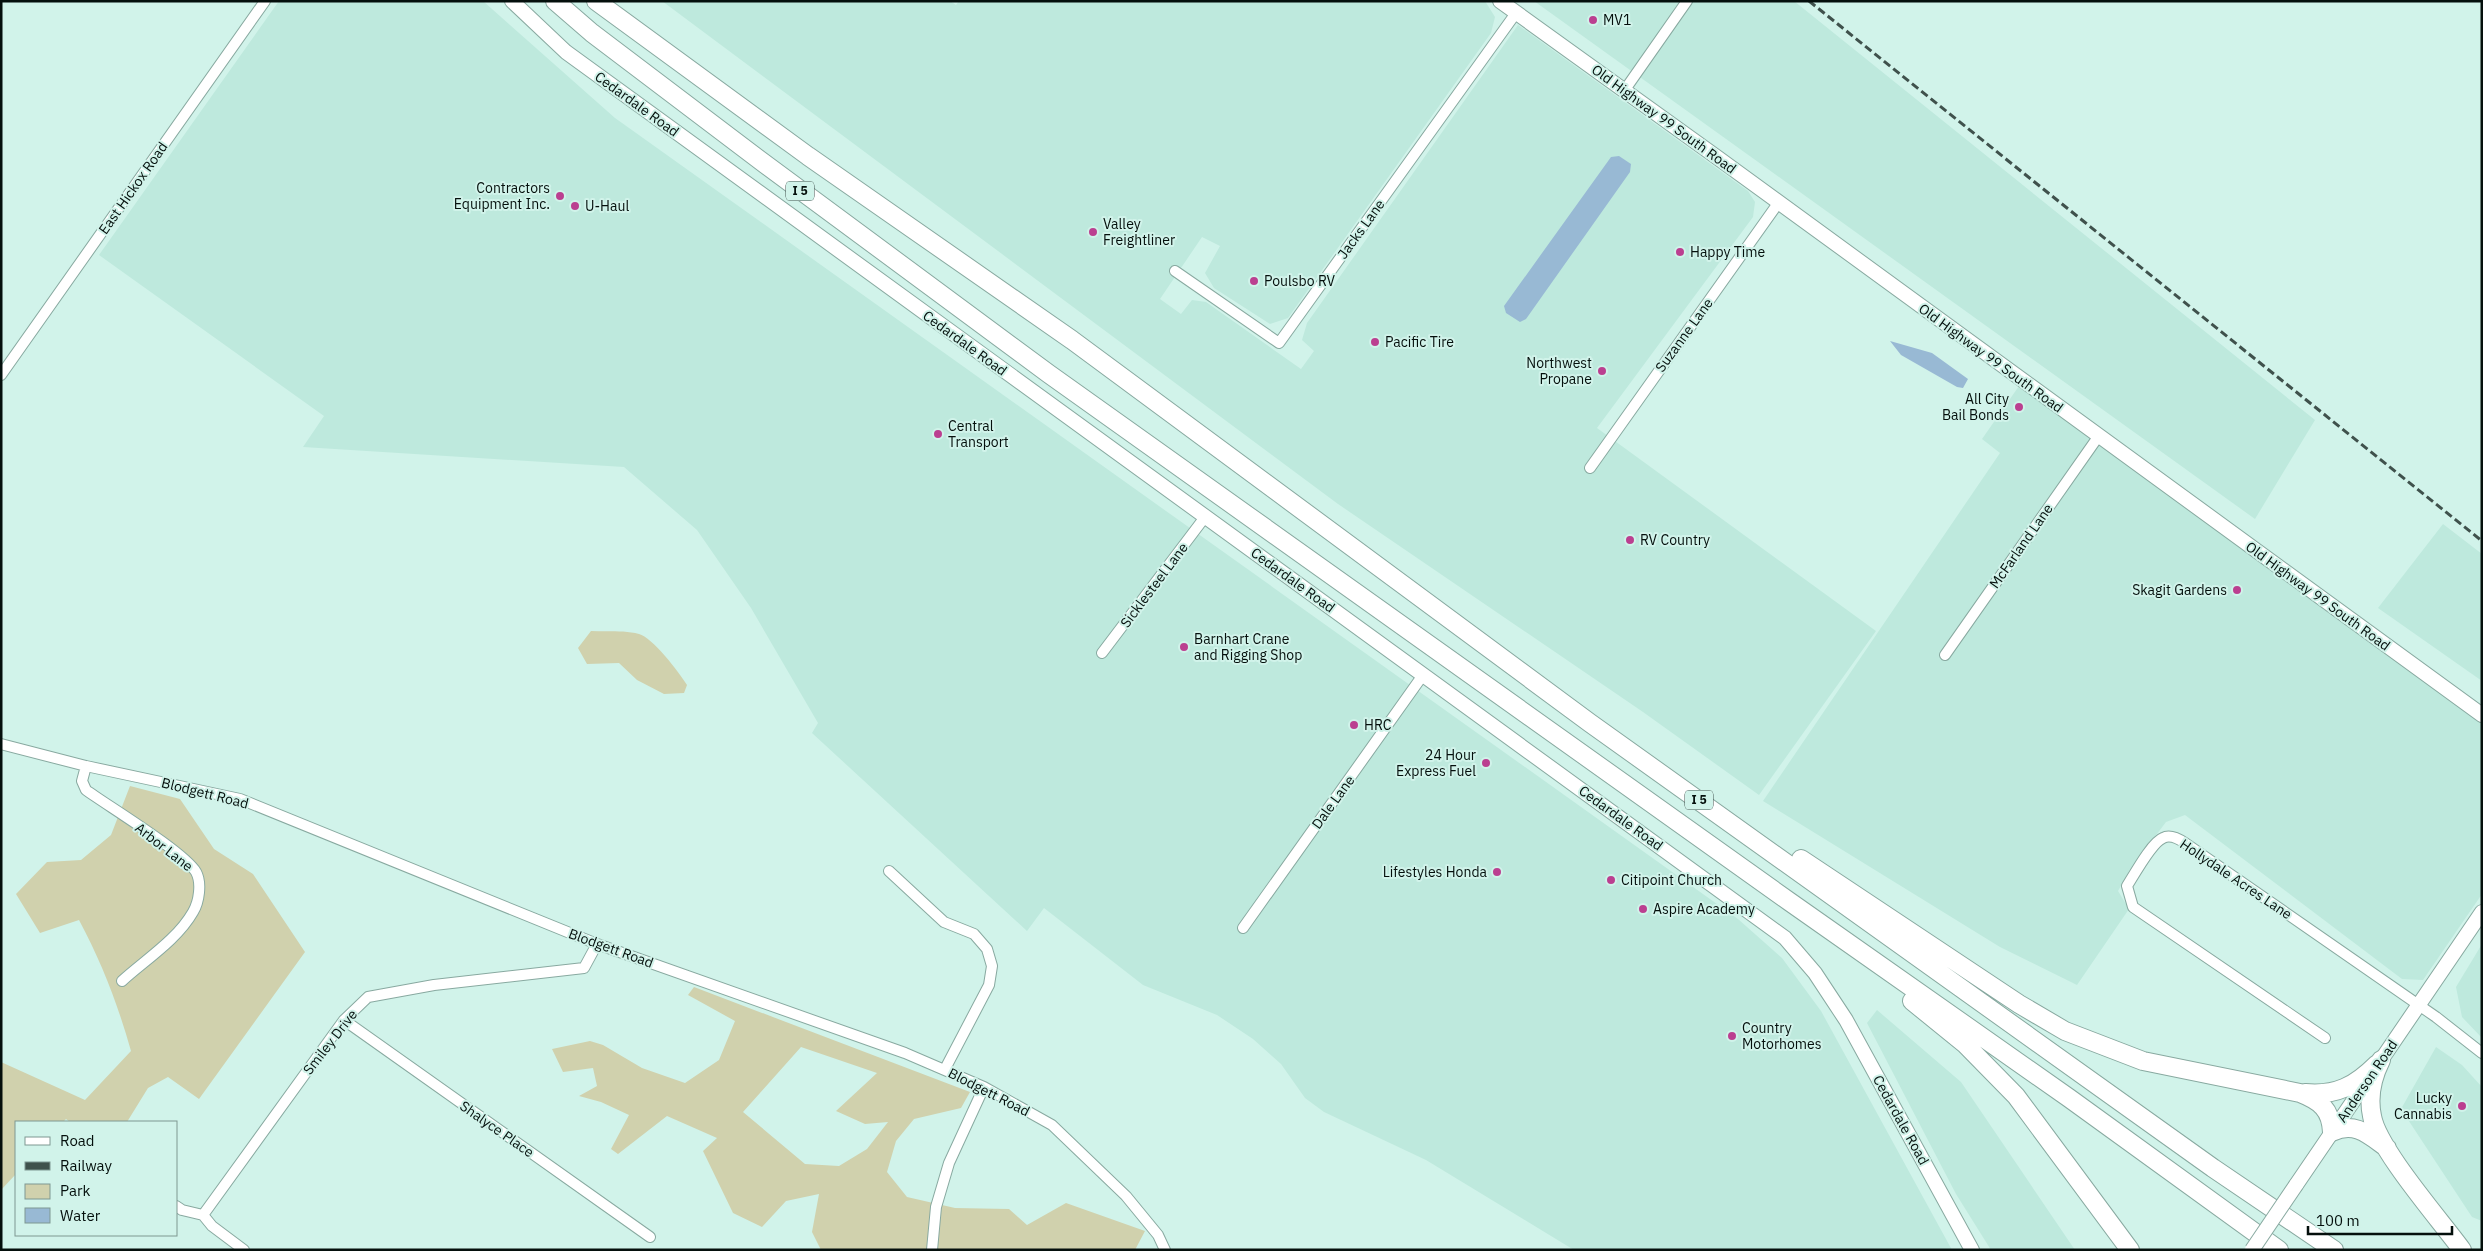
<svg xmlns="http://www.w3.org/2000/svg" width="2483" height="1251" font-family="'IBM Plex Sans',sans-serif">
<style>
.built{fill:#bee9dd}
.green{fill:#d0d1ad;fill-rule:evenodd}
.water{fill:#98b9d4}
.lines{fill:none;stroke-linecap:round;stroke-linejoin:round}
.street-casing{stroke:#88a9a0;stroke-width:12}
.secondary-casing{stroke:#88a9a0;stroke-width:16}
.highway-casing{stroke:#88a9a0;stroke-width:20}
.street{stroke:#fff;stroke-width:10}
.secondary{stroke:#fff;stroke-width:14}
.highway{stroke:#fff;stroke-width:18}
.rail{stroke:#3f514c;stroke-width:3;stroke-dasharray:8 4;stroke-linecap:butt}
.secondary-bridge-casing{stroke:#88a9a0;stroke-width:16;stroke-linecap:butt}
.secondary-bridge{stroke:#fff;stroke-width:14}
.poi-dot{fill:#bb3f90;stroke:#d1f3ea;stroke-width:2}
.labels{text-anchor:middle;stroke-width:4;stroke-linejoin:round;paint-order:stroke}
.shield{fill:#d1f3ea;stroke:#42534f;stroke-width:1}
.shield-label{font-size:12px;font-weight:bold;fill:#040f0c}
.poi-label{font-size:14px;fill:#040f0c;stroke:#d1f3ea;text-anchor:start}
.street-label{font-size:14px;fill:#040f0c;stroke:#d1f3ea}
</style>
<rect width="100%" height="100%" fill="#d1f3ea"/>
<path class="built" d="M 279,1 L 483,1 L 615,118 L 1738,919 L 1782,958 L 1821,1011 L 1952,1250 L 1574,1250 L 1426,1160 L 1324,1112 L 1305,1098 L 1281,1064 L 1253,1039 L 1217,1015 L 1143,985 L 1044,908 L 1027,931 L 812,733 L 818,723 L 751,608 L 697,530 L 624,467 L 303,447 L 324,416 L 99,255 Z
M 662,1 L 950,1 L 956,5 L 959,1 L 1485,1 L 1495,17 L 1491,33 L 1288,318 L 1270,324 L 1214,288 L 1205,273 L 1220,246 L 1202,237 L 1160,299 L 1181,314 L 1192,300 L 1206,302 L 1301,369 L 1314,351 L 1302,340 L 1307,323 L 1518,25 L 1748,191 L 1755,202 L 1753,217 L 1597,428 L 1876,631 L 1759,795 L 1643,712 L 1338,504 Z
M 1534,1 L 1794,1 L 2315,420 L 2255,519 Z
M 2019,386 L 2482,722 L 2482,894 L 2423,980 L 2402,979 L 2185,815 L 2166,822 L 2129,871 L 2118,891 L 2129,909 L 2077,985 L 2000,947 L 1763,801 L 2000,453 L 1982,439 Z
M 2443,524 L 2482,554 L 2482,681 L 2378,608 Z
M 2482,944 L 2482,1038 L 2462,1017 L 2456,987 Z
M 1877,1010 L 1961,1082 L 2075,1250 L 1991,1250 L 1956,1194 L 1867,1023 Z
M 2436,1047 L 2462,1065 L 2482,1087 L 2482,1221 L 2472,1217 L 2401,1109 Z"/>
<path class="green" d="M 591,631 C 606,632 624,630 639,634 C 652,637 679,672 687,685 L 684,693 L 664,694 L 637,680 L 619,663 L 587,664 L 578,648 Z
M 130,786 L 180,799 L 214,849 L 253,874 L 305,952 L 199,1099 L 168,1077 L 148,1088 L 127,1122 L 70,1122 L 66,1119 L 63,1122 L 16,1122 L 16,1174 L 1,1190 L 1,1062 L 85,1100 L 131,1051 C 118,1005 102,963 79,920 L 40,933 L 16,894 L 47,862 L 81,860 L 111,835 Z
M 694,987 L 970,1092 L 961,1108 L 914,1119 L 896,1141 L 887,1172 L 907,1197 L 955,1208 L 1009,1209 L 1027,1225 L 1066,1203 L 1145,1231 L 1135,1250 L 821,1250 L 812,1232 L 819,1194 L 786,1201 L 762,1227 L 733,1213 L 703,1151 L 717,1138 L 667,1116 L 618,1154 L 611,1149 L 629,1115 L 601,1102 L 579,1096 L 597,1086 L 593,1068 L 563,1072 L 552,1049 L 590,1041 L 603,1045 L 642,1068 L 685,1083 L 719,1060 L 735,1021 L 688,995 ZM 801,1047 L 877,1073 L 836,1111 L 865,1124 L 888,1122 L 867,1149 L 839,1166 L 805,1164 L 743,1112 Z"/>
<path class="water" d="M 1619,156 L 1631,164 L 1630,172 L 1526,319 L 1520,322 L 1506,313 L 1504,306 L 1611,157 Z
M 1890,341 L 1932,353 L 1968,379 L 1963,388 L 1957,387 L 1901,355 Z"/>
<g class="lines">
<g class="street-casing">
<path id="street" d="M 1624,91 L 1687,1
M 1175,271 L 1279,343 L 1516,13
M 1,375 L 265,1
M 1590,468 L 1779,202
M 1102,653 L 1205,517
M 1945,655 L 2098,437
M 1,744 L 86,766 L 240,799 L 597,944 L 905,1053 L 984,1087 L 1052,1125 L 1126,1196 L 1158,1235 L 1165,1250
M 86,766 L 82,781 L 86,790 C 108,806 184,852 196,872 C 202,883 199,902 193,912 C 177,940 145,960 122,981
M 889,871 L 944,922 L 974,934 L 987,949 L 992,966 L 989,985 L 945,1069
M 1243,928 L 1423,675
M 344,1020 L 650,1237
M 2325,1038 L 2133,907 L 2127,886 C 2134,875 2152,842 2163,838 C 2170,834 2179,839 2185,843 L 2436,1017 L 2482,1053
M 176,1206 L 182,1210 L 203,1215 L 212,1226 L 244,1250
M 203,1215 L 344,1020 L 368,997 L 434,985 L 584,968 L 597,944
M 932,1250 L 936,1207 L 949,1163 L 984,1087"/>
</g>
<g class="secondary-casing">
<path id="secondary" d="M 512,1 L 566,52 L 1785,938 L 1815,973 L 1846,1020 L 1972,1250
M 1500,1 L 1718,158 L 2482,715
M 2296,1185 L 2482,912"/>
</g>
<g class="highway-casing">
<path id="highway" d="M 555,1 L 592,33 L 765,164 L 1049,374 L 1790,902 L 2069,1098 L 2279,1250
M 596,1 L 808,156 L 1072,340 L 1590,723 L 2213,1168 L 2334,1250
M 1801,859 L 2019,1004 L 2065,1031 L 2143,1061 L 2300,1093 C 2320,1101 2331,1109 2332,1132 C 2355,1121 2369,1135 2387,1148
M 1912,1001 L 1965,1044 L 2016,1096 L 2130,1250
M 2381,1060 C 2372,1078 2368,1097 2372,1116 C 2377,1148 2441,1221 2462,1250
M 2305,1093 C 2336,1096 2355,1086 2377,1064"/>
</g>
<use href="#street" class="street"/>
<use href="#secondary" class="secondary"/>
<use href="#highway" class="highway"/>
<path class="rail" d="M 1809,1 L 2482,541"/>
<g class="secondary-bridge-casing">
<path id="secondary-bridge" d="M 2252,1250 L 2296,1185"/>
</g>
<use href="#secondary-bridge" class="secondary-bridge"/>
</g>
<g class="poi-dot">
<circle cx="1593" cy="20" r="5"/>
<circle cx="560" cy="196" r="5"/>
<circle cx="575" cy="206" r="5"/>
<circle cx="1093" cy="232" r="5"/>
<circle cx="1680" cy="252" r="5"/>
<circle cx="1254" cy="281" r="5"/>
<circle cx="1375" cy="342" r="5"/>
<circle cx="1602" cy="371" r="5"/>
<circle cx="2019" cy="407" r="5"/>
<circle cx="938" cy="434" r="5"/>
<circle cx="1630" cy="540" r="5"/>
<circle cx="2237" cy="590" r="5"/>
<circle cx="1184" cy="647" r="5"/>
<circle cx="1354" cy="725" r="5"/>
<circle cx="1486" cy="763" r="5"/>
<circle cx="1497" cy="872" r="5"/>
<circle cx="1611" cy="880" r="5"/>
<circle cx="1643" cy="909" r="5"/>
<circle cx="1732" cy="1036" r="5"/>
<circle cx="2462" cy="1106" r="5"/>
</g>
<g class="labels">
<g class="shield">
<rect x="786" y="181.5" width="28" height="19" rx="4"/>
<rect x="1685" y="790.5" width="28" height="19" rx="4"/>
</g>
<g class="shield-label">
<text x="800" y="195">I 5</text>
<text x="1699" y="804">I 5</text>
</g>
<g class="poi-label">
<text x="1603" y="25">MV1</text>
<text x="550" y="193" text-anchor="end">Contractors<tspan x="550" dy="16">Equipment Inc.</tspan></text>
<text x="585" y="211">U-Haul</text>
<text x="1103" y="229">Valley<tspan x="1103" dy="16">Freightliner</tspan></text>
<text x="1690" y="257">Happy Time</text>
<text x="1264" y="286">Poulsbo RV</text>
<text x="1385" y="347">Pacific Tire</text>
<text x="1592" y="368" text-anchor="end">Northwest<tspan x="1592" dy="16">Propane</tspan></text>
<text x="2009" y="404" text-anchor="end">All City<tspan x="2009" dy="16">Bail Bonds</tspan></text>
<text x="948" y="431">Central<tspan x="948" dy="16">Transport</tspan></text>
<text x="1640" y="545">RV Country</text>
<text x="2227" y="595" text-anchor="end">Skagit Gardens</text>
<text x="1194" y="644">Barnhart Crane<tspan x="1194" dy="16">and Rigging Shop</tspan></text>
<text x="1364" y="730">HRC</text>
<text x="1476" y="760" text-anchor="end">24 Hour<tspan x="1476" dy="16">Express Fuel</tspan></text>
<text x="1487" y="877" text-anchor="end">Lifestyles Honda</text>
<text x="1621" y="885">Citipoint Church</text>
<text x="1653" y="914">Aspire Academy</text>
<text x="1742" y="1033">Country<tspan x="1742" dy="16">Motorhomes</tspan></text>
<text x="2452" y="1103" text-anchor="end">Lucky<tspan x="2452" dy="16">Cannabis</tspan></text>
</g>
<g class="street-label">
<text transform="translate(637 104) rotate(36)" y="5">Cedardale Road</text>
<text transform="translate(1664 119) rotate(36)" y="5">Old Highway 99 South Road</text>
<text transform="translate(133 188) rotate(-55)" y="5">East Hickox Road</text>
<text transform="translate(1361 229) rotate(-54)" y="5">Jacks Lane</text>
<text transform="translate(1684 335) rotate(-54)" y="5">Suzanne Lane</text>
<text transform="translate(965 343) rotate(36)" y="5">Cedardale Road</text>
<text transform="translate(1991 358) rotate(36)" y="5">Old Highway 99 South Road</text>
<text transform="translate(2021 546) rotate(-55)" y="5">McFarland Lane</text>
<text transform="translate(1293 580) rotate(36)" y="5">Cedardale Road</text>
<text transform="translate(1154 585) rotate(-53)" y="5">Sicklesteel Lane</text>
<text transform="translate(2318 596) rotate(36)" y="5">Old Highway 99 South Road</text>
<text transform="translate(205 793) rotate(14)" y="5">Blodgett Road</text>
<text transform="translate(1333 802) rotate(-54)" y="5">Dale Lane</text>
<text transform="translate(1621 818) rotate(36)" y="5">Cedardale Road</text>
<text transform="translate(164 847) rotate(38)" y="5">Arbor Lane</text>
<text transform="translate(2236 879) rotate(34)" y="5">Hollydale Acres Lane</text>
<text transform="translate(611 948) rotate(20)" y="5">Blodgett Road</text>
<text transform="translate(330 1042) rotate(-52)" y="5">Smiley Drive</text>
<text transform="translate(2367 1081) rotate(-56)" y="5">Anderson Road</text>
<text transform="translate(989 1092) rotate(27)" y="5">Blodgett Road</text>
<text transform="translate(1901 1120) rotate(61)" y="5">Cedardale Road</text>
<text transform="translate(497 1129) rotate(35)" y="5">Shalyce Place</text>
</g>
</g>
<rect width="2483" height="1251" fill="none" stroke="#040f0c" stroke-width="5"/>
<rect x="15" y="1121" width="162" height="115" fill="#d1f3ea" stroke="#7f9891"/>
<rect x="25" y="1137" width="25" height="8" fill="#ffffff" stroke="#7f9891"/>
<text x="60" y="1146" font-size="15" fill="#040f0c">Road</text>
<rect x="25" y="1162" width="25" height="8" fill="#3f514c" stroke="#7f9891"/>
<text x="60" y="1171" font-size="15" fill="#040f0c">Railway</text>
<rect x="25" y="1184" width="25" height="15" fill="#d0d1ad" stroke="#7f9891"/>
<text x="60" y="1196" font-size="15" fill="#040f0c">Park</text>
<rect x="25" y="1208" width="25" height="15" fill="#98b9d4" stroke="#7f9891"/>
<text x="60" y="1221" font-size="15" fill="#040f0c">Water</text>
<path d="M2308 1226v8h144v-8" fill="none" stroke="#040f0c" stroke-width="2.5"/>
<text x="2316" y="1226" font-size="15" fill="#040f0c" stroke="#d1f3ea" stroke-width="4" paint-order="stroke">100 m</text>
</svg>
